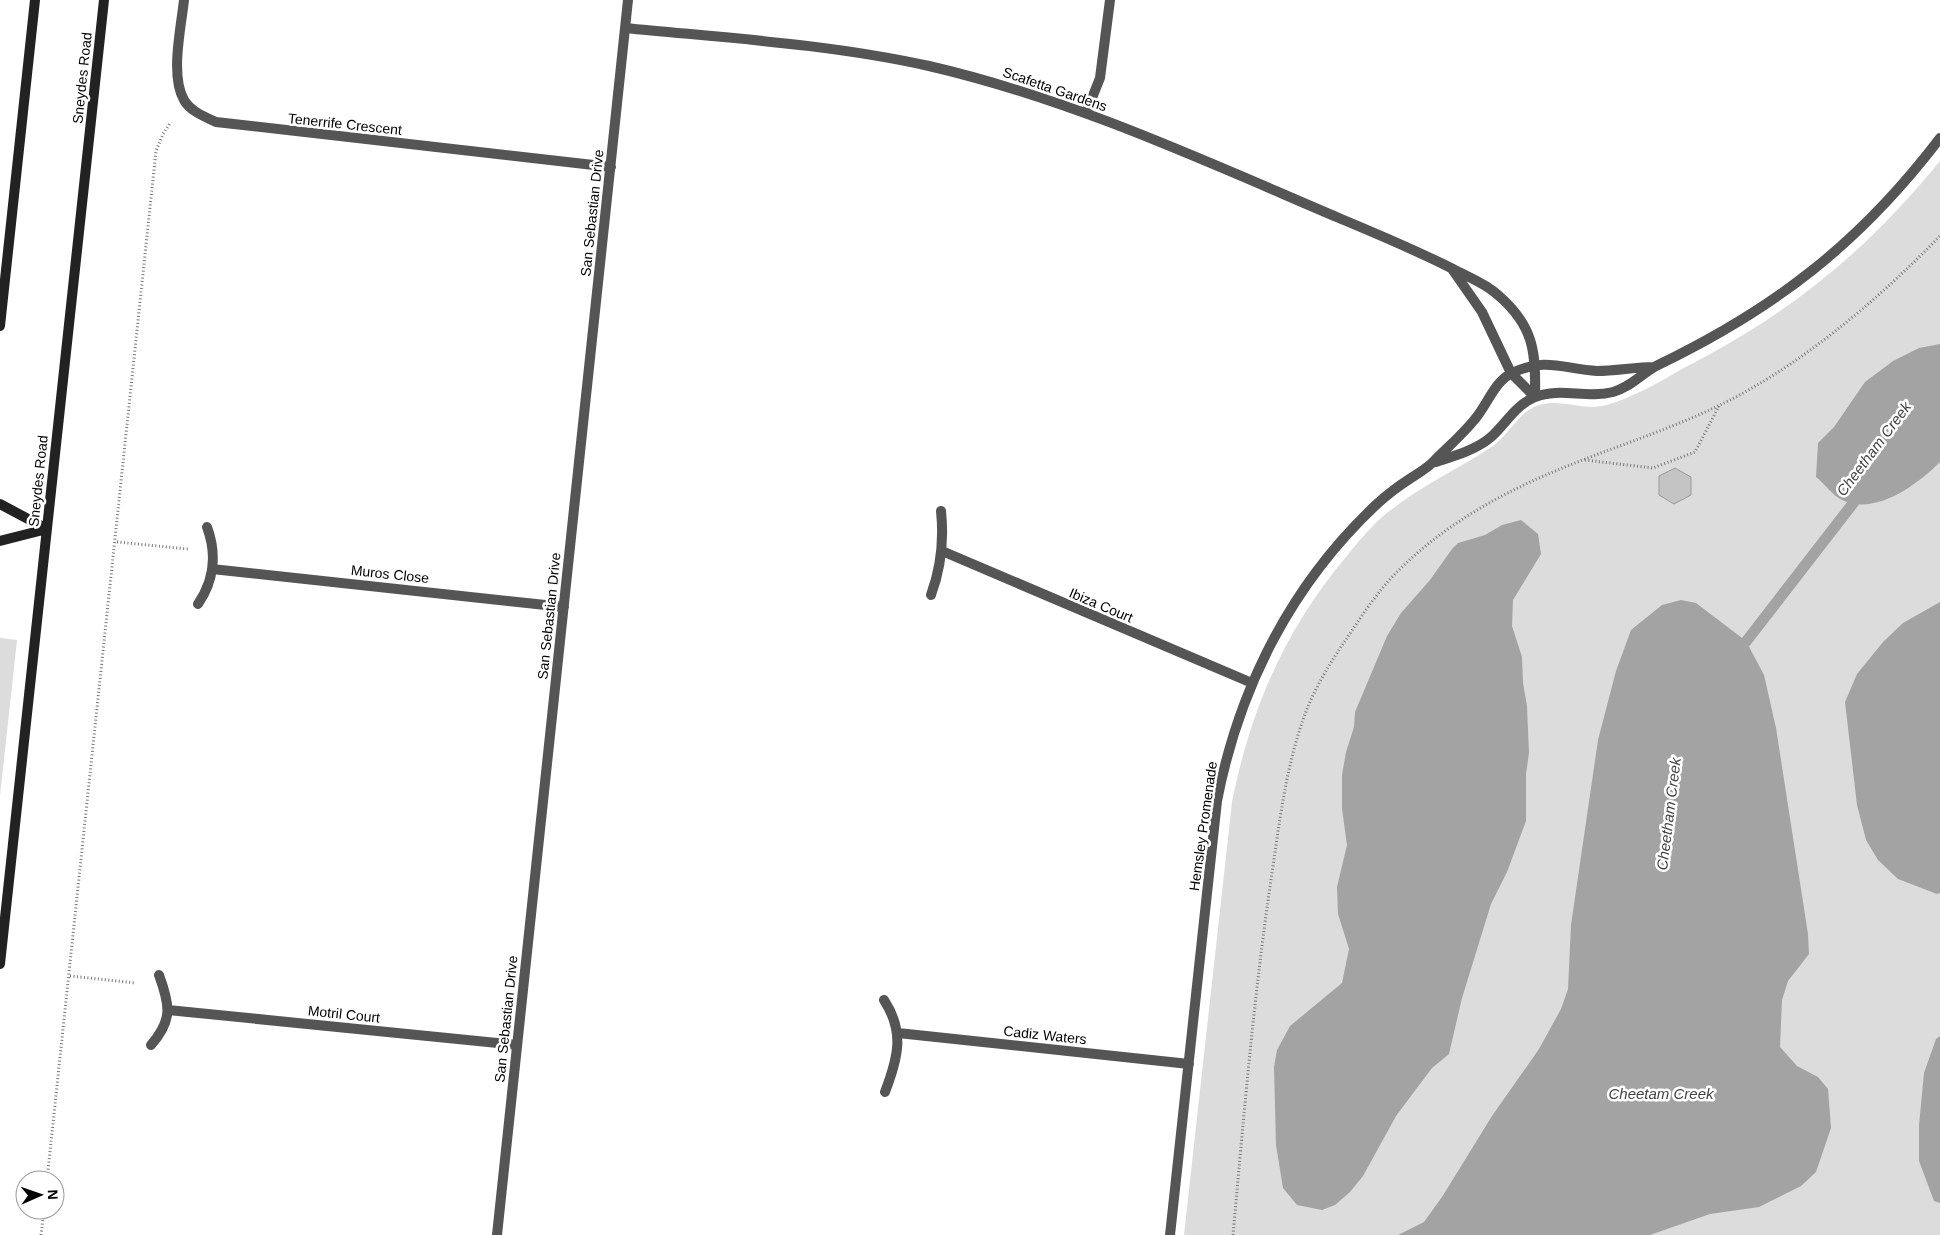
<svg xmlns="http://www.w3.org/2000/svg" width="1940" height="1235" font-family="Arial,sans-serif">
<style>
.green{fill:#dcdcdc}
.water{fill:#a3a3a3}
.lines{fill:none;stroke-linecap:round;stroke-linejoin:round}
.stream{stroke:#a3a3a3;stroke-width:11}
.building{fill:#c4c4c4;stroke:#999}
.path{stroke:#777;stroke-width:3;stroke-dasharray:1 2.5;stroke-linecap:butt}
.minor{stroke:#555;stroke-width:10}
.secondary{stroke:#222;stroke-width:10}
.labels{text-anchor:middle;stroke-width:5;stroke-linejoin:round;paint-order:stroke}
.street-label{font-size:14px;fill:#000;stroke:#fff}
.water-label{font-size:15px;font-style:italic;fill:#444;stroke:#fff}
</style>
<rect width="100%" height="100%" fill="#fff"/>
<path class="green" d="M 1940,161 L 1940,1235 L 1184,1235 L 1232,802 C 1250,711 1285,629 1346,557 C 1358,542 1372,525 1387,513 C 1419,487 1456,470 1490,448 C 1507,437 1516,416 1534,407 C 1553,398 1575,407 1594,407 C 1604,406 1615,403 1624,399 C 1644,391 1663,380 1682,369 C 1789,314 1864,254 1940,161 Z
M 0,638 L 17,640 L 0,796 Z"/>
<path class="water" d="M 1940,344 L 1940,462 C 1917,485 1875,516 1842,500 C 1832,495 1824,483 1816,477 L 1818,443 L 1834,427 L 1865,382 L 1893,361 L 1919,348 Z
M 1521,520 L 1538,534 L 1541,554 L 1513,600 L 1512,626 L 1522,657 L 1523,683 L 1527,706 L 1529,753 L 1526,774 L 1526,821 L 1507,872 L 1491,904 L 1462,998 L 1449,1054 L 1432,1068 L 1396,1116 L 1363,1176 L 1350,1192 L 1335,1205 L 1322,1210 L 1297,1205 L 1283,1188 L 1276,1145 L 1274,1067 L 1277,1050 L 1290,1026 L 1342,983 L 1349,949 L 1338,914 L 1337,887 L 1347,845 L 1342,809 L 1342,775 L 1346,752 L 1354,727 L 1355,712 L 1387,636 L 1401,613 L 1430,580 L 1452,549 L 1458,543 L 1485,535 L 1502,525 Z
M 1681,600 L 1696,603 L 1746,641 L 1764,675 L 1776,728 L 1808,934 L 1809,954 L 1788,981 L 1782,1000 L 1780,1047 L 1797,1066 L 1818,1077 L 1828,1089 L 1831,1128 L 1816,1172 L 1801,1186 L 1759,1207 L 1710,1214 L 1650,1235 L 1398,1235 L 1424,1222 L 1442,1197 L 1492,1116 L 1539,1049 L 1561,1009 L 1568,989 L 1571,925 L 1598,740 L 1616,671 L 1631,630 L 1662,605 Z
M 1940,602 L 1940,893 L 1937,894 L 1898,879 L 1878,860 L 1866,840 L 1857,805 L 1845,702 L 1857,674 L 1883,642 L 1903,623 Z
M 1940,1036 L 1940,1203 L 1934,1201 L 1919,1161 L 1919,1125 L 1924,1073 L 1936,1039 Z"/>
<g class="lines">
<path class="stream" d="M 1738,652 L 1861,493"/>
</g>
<path class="building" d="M 1675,468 L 1691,477 L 1691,495 L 1674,504 L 1659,495 L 1659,476 Z"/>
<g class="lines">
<path class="path" d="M 1585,460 L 1653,468 L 1695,452 L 1719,406
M 117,542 L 188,549
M 70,976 L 136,983
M 47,1180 L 156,151 L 163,134 L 171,122
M 41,1235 L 44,1210
M 1233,1235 C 1244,1114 1254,993 1272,873 C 1280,818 1287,760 1307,709 C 1317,684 1332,660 1347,638 C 1363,614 1379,589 1400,569 C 1436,533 1483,504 1528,483 C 1590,454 1655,436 1716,407 C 1798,368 1877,301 1940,236"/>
<path class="minor" d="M 184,0 C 181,28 170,76 184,100 C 190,111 205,117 216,122 L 611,167
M 625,28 C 726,38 830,44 929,66 C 1072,99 1205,161 1339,218 C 1377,234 1416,250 1453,269 C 1468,277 1485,283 1498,295 C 1534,326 1536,352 1535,397
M 1086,113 L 1100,78 L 1110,0
M 1452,269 L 1482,312 L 1511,373 L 1535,397
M 1436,462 C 1454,456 1476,450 1491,437 C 1506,424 1514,406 1535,397 C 1560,387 1587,399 1613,392 C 1631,387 1642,373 1658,365 C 1776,308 1860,243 1940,138
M 942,551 L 1252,683
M 212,569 L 564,607
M 931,595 C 941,568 944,540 941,511
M 198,604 C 214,581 217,554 207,527
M 884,1000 C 905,1032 898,1058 885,1092
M 168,1010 L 517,1045
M 898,1033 L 1189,1064
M 151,1045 C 173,1020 170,1005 159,975
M 497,1235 L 628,0
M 1170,1235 L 1217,801 C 1239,687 1292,583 1378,503 C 1387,495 1397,487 1408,480 C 1417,474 1428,468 1435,460 C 1448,447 1463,434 1475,419 C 1487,405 1495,381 1512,373 C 1545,357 1564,369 1597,371 C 1616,371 1635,367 1654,367"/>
<path class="secondary" d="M 0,326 L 35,0
M 0,504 L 47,529
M 0,541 L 47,529
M 0,964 L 104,0"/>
</g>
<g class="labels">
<g class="street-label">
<text transform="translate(82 78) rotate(-84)" y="5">Sneydes Road</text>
<text transform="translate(1055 89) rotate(19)" y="5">Scafetta Gardens</text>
<text transform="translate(345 124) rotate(6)" y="5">Tenerrife Crescent</text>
<text transform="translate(592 213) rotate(-84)" y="5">San Sebastian Drive</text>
<text transform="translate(38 481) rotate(-84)" y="5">Sneydes Road</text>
<text transform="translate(390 574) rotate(6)" y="5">Muros Close</text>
<text transform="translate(1101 605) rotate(23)" y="5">Ibiza Court</text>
<text transform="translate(549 616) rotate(-84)" y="5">San Sebastian Drive</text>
<text transform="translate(1203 826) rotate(-82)" y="5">Hemsley Promenade</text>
<text transform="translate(344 1014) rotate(6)" y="5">Motril Court</text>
<text transform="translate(506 1019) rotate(-84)" y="5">San Sebastian Drive</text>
<text transform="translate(1045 1035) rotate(6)" y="5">Cadiz Waters</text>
</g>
<g class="water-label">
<text transform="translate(1874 449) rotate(-53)" y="5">Cheetham Creek</text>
<text transform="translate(1669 814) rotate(-83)" y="5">Cheetham Creek</text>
<text x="1661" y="1099">Cheetam Creek</text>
</g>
</g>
<g transform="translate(40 1195) rotate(88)"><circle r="24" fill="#ffffff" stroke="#999999"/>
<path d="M0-4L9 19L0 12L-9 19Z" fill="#000000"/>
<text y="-8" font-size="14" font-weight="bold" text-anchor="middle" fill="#000000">N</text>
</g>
</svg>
